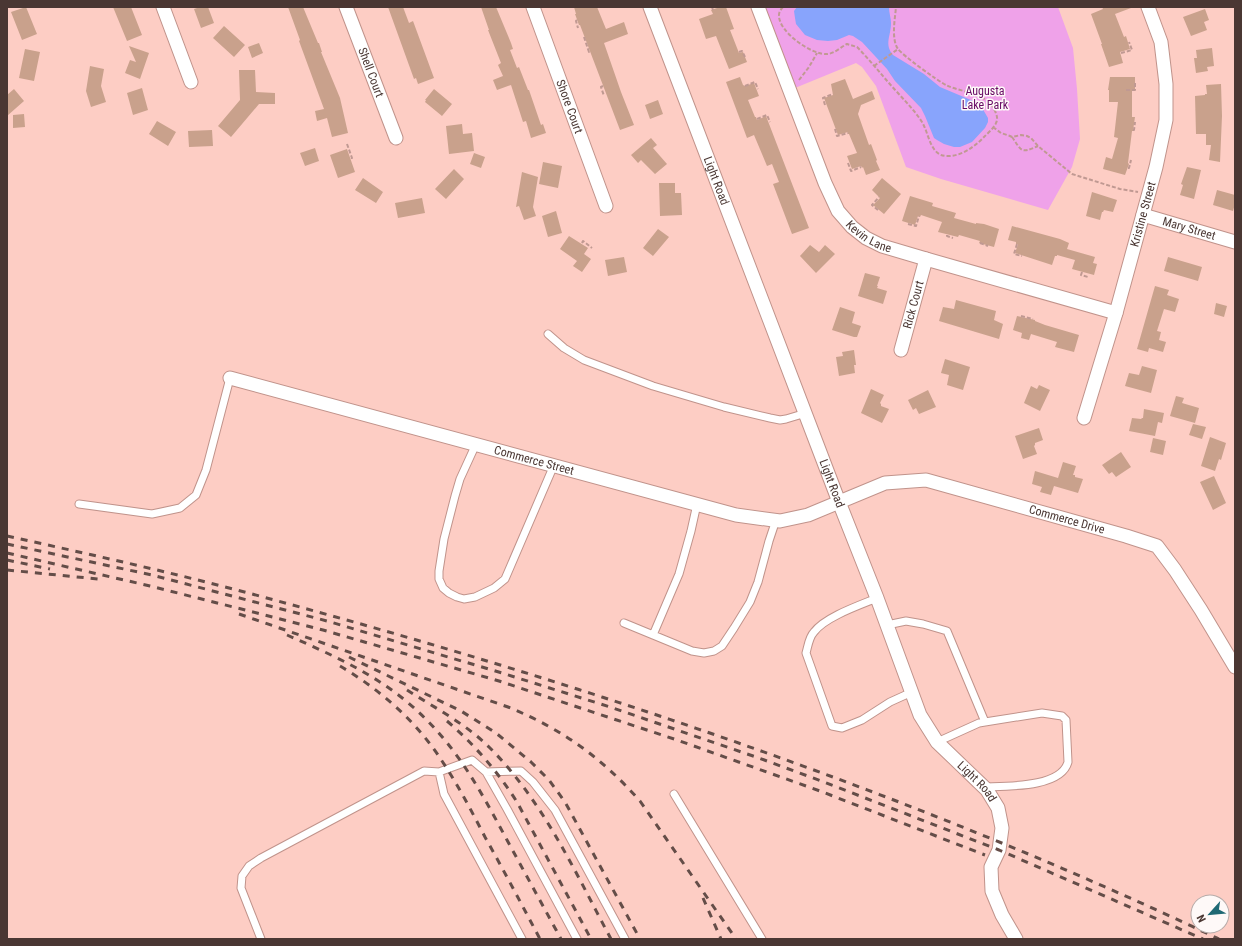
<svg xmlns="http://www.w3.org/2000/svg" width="1242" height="946" font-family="'Roboto Condensed',sans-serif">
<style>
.green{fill:#efa2e9}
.water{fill:#88a4fc}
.building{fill:#c9a18c}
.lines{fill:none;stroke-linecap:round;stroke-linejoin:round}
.service-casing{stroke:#c0938b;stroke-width:9}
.minor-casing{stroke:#c0938b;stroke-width:15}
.path{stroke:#c09992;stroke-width:2;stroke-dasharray:4 2;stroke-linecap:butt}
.service{stroke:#fff;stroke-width:7}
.minor{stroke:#fff;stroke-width:13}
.rail{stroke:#644d48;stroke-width:3;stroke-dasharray:7 7;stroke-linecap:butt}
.labels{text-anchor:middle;stroke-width:3;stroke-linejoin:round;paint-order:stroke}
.street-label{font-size:12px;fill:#4a3733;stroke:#fef9f8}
.park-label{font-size:12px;fill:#670b64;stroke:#fef9f8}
</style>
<rect width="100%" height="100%" fill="#fdcdc4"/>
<path class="green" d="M 765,7 L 1058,7 L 1073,48 L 1077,89 L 1080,139 L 1072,167 L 1048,210 L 941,179 L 906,167 L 876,86 L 862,67 L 856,63 L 795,88 Z"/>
<path class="water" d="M 797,7 L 889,7 C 889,13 891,18 891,23 C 891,36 884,44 893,55 L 924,74 L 940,87 L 978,103 L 981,106 L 988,118 L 988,122 L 985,128 L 972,142 L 960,147 L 954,147 L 944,144 L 937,140 L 934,138 L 925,116 L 921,108 L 895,81 L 887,69 L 862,42 L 853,36 L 849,35 L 837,40 L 828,41 L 817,40 L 805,35 L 796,24 L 795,18 L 794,11 Z"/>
<path class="building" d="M 26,7 L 37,34 L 22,40 L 11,12 Z
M 113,7 L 131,7 L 142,35 L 127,41 Z
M 200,7 L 208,7 L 214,23 L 201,28 L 194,9 Z
M 288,7 L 303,7 L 318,43 L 319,43 L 322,52 L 321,52 L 340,98 L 348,133 L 332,137 L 327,118 L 317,121 L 315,111 L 324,109 L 299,41 L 300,40 Z
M 388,7 L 403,7 L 409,23 L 413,21 L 434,78 L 418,84 L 416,78 L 414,79 Z
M 481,7 L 496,7 L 511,43 L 513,49 L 510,50 L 517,68 L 519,67 L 528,90 L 529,90 L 541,125 L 543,124 L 546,133 L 531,138 L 526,121 L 523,122 L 511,85 L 497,90 L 493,80 L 503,76 L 498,65 L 501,63 L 488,30 L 489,30 Z
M 574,7 L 597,7 L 606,29 L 624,22 L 628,34 L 604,43 L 621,92 L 634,125 L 620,130 L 580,25 L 579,25 L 575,14 L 576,14 Z
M 720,7 L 726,7 L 734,29 L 730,30 L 739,53 L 743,52 L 747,62 L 729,69 L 716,36 L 706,39 L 699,19 L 713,14 L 711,10 Z
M 1102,7 L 1131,8 L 1115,14 L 1124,37 L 1126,36 L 1130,49 L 1120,52 L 1123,63 L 1109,67 L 1101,44 L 1102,44 L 1091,14 L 1103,9 Z
M 1205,9 L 1209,20 L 1204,22 L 1207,30 L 1191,36 L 1183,17 Z
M 224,26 L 245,45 L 234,57 L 213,38 Z
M 259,43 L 263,53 L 252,58 L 248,47 Z
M 129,46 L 149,53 L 140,79 L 125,73 L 130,60 L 136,62 Z
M 1212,48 L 1214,66 L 1207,67 L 1208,71 L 1196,73 L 1194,58 L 1197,58 L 1196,50 Z
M 25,49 L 40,52 L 34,81 L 19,78 Z
M 90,66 L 104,69 L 101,86 L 106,102 L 91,107 L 86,91 Z
M 239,70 L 255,70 L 256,92 L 275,93 L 275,104 L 259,104 L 231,137 L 218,126 L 240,100 Z
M 740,77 L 743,85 L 745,86 L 754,83 L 759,96 L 748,100 L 755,117 L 756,117 L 757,120 L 766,116 L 809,228 L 792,234 L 773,184 L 779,182 L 772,164 L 767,166 L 754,135 L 747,138 L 726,82 Z
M 1110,77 L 1135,77 L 1135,89 L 1132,89 L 1132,117 L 1135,117 L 1133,131 L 1132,131 L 1128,163 L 1129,164 L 1125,175 L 1103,169 L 1106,157 L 1112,159 L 1118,138 L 1114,137 L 1118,102 L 1109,102 L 1109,90 L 1108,90 Z
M 845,79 L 853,99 L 872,91 L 875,99 L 861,105 L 858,114 L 869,145 L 871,144 L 877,160 L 876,161 L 880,170 L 866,175 L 863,167 L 862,168 L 861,166 L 852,169 L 847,156 L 857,153 L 849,134 L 848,134 L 848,132 L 838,135 L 824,98 L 833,95 L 831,84 Z
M 1221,84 L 1222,116 L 1220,162 L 1209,160 L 1211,145 L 1206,145 L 1206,134 L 1196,134 L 1195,96 L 1205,95 L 1205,94 L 1207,94 L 1206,85 Z
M 142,88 L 148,110 L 133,115 L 127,93 Z
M 14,89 L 24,101 L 7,116 L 7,95 Z
M 434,89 L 452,104 L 442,116 L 425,102 L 426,100 L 425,100 Z
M 658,100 L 663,114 L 650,119 L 645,105 Z
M 24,114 L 25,127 L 13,128 L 13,115 Z
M 157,121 L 176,132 L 168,146 L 149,134 Z
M 462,124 L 463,134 L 472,133 L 474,151 L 449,154 L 446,126 Z
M 212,130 L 213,146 L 189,147 L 188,131 Z
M 651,138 L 657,145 L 653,148 L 667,164 L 655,174 L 641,160 L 638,163 L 631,155 Z
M 315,148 L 319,161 L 305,166 L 300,153 Z
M 347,149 L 355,172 L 338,178 L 330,155 Z
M 474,153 L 485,157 L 481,168 L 470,164 Z
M 543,162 L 562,166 L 558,188 L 539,184 Z
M 1187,167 L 1201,170 L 1194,199 L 1180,195 L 1183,185 L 1181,184 Z
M 454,169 L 464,179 L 446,199 L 435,189 Z
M 522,172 L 538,177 L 533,207 L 536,216 L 524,220 L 519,206 L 516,207 Z
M 363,178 L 383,192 L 376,203 L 355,190 Z
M 882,178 L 901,194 L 884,214 L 873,205 L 880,198 L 872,190 Z
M 659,183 L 675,183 L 675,193 L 681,193 L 682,215 L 660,216 Z
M 1217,190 L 1235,195 L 1235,204 L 1233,211 L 1213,205 Z
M 1092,192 L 1117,200 L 1113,212 L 1104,210 L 1103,212 L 1102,212 L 1100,220 L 1086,216 Z
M 910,196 L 933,203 L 932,206 L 956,213 L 954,218 L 976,224 L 976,223 L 984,224 L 999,229 L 994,247 L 979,243 L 980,241 L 959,235 L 958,237 L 938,232 L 942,222 L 921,215 L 920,217 L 918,216 L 915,225 L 902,221 Z
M 422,198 L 425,213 L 398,218 L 395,203 Z
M 556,211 L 562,233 L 548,237 L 542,216 Z
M 1012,226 L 1060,239 L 1069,243 L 1067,249 L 1095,257 L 1093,263 L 1097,264 L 1094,275 L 1072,269 L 1075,260 L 1057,255 L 1057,256 L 1055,256 L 1052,265 L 1015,253 L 1018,244 L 1016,244 L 1016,242 L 1008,240 Z
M 658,229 L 669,237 L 653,256 L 643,248 Z
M 569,236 L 588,248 L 584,254 L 591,259 L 582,272 L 573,266 L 577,261 L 560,249 Z
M 810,245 L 819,252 L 825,245 L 835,254 L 816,273 L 800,256 Z
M 624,257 L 627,272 L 608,276 L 605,260 Z
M 1168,257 L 1202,267 L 1198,281 L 1164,271 Z
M 865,273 L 880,277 L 877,286 L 878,286 L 877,288 L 887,291 L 883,304 L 858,296 Z
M 1155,286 L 1169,290 L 1167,295 L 1179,299 L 1175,312 L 1164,309 L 1157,331 L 1161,332 L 1159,340 L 1166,342 L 1163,352 L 1149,348 L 1148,352 L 1137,349 Z
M 956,300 L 996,311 L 994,320 L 1003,324 L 999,339 L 939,321 L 943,307 L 954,309 Z
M 1216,303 L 1227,306 L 1224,317 L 1214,314 Z
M 840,307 L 855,312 L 852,323 L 861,326 L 857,337 L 854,337 L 832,330 Z
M 1017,316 L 1035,320 L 1035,321 L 1045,325 L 1079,335 L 1074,352 L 1055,347 L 1057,342 L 1031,334 L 1029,340 L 1021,338 L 1022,333 L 1013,330 Z
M 854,350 L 856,365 L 854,365 L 855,373 L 839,376 L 836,357 L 843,356 L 842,352 Z
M 945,359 L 970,367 L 963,390 L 947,385 L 949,375 L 941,373 Z
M 1142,366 L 1157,370 L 1151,393 L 1125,386 L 1129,373 L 1139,375 Z
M 1039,385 L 1050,390 L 1040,411 L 1024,403 L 1031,386 L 1037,389 Z
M 871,389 L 884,395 L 880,403 L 881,404 L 881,406 L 889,409 L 882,423 L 861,413 Z
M 928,390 L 936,407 L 919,414 L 916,408 L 913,410 L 908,400 Z
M 1176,396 L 1184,398 L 1182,403 L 1199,408 L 1195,423 L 1170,416 Z
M 1144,409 L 1164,413 L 1162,423 L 1158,422 L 1155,436 L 1129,431 L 1132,418 L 1141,419 L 1142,418 L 1143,418 Z
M 1193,424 L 1206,427 L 1202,439 L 1189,435 Z
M 1039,428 L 1043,440 L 1035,443 L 1035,445 L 1034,446 L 1037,454 L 1023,459 L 1015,436 Z
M 1210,437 L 1226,443 L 1221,460 L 1219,459 L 1215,471 L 1201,466 Z
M 1153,438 L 1166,441 L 1163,455 L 1150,452 Z
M 1121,452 L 1131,467 L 1116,477 L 1112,472 L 1109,474 L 1102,465 Z
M 1063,462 L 1076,466 L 1073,475 L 1075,475 L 1075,477 L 1083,479 L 1078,493 L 1054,486 L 1051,495 L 1040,492 L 1042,487 L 1032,484 L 1035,471 L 1058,478 Z
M 1214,476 L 1226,503 L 1213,510 L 1200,482 Z"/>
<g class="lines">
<g class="service-casing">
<path id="service" d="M 548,334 L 564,348 L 584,360 L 653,386 L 724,407 L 770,418 L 780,420 L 786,419 L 806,413
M 476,444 L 460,479 L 455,496 L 444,539 L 439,571 L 439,579 L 443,588 L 449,593 L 457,597 L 464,599 L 475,597 L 494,588 L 505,579 L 554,465
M 79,504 L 152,514 L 180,508 L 196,495 L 206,470 L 230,378
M 877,598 C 860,605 825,617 814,632 C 809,637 808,646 806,653 L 832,726 L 842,728 L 862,720 L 890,702 L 912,692
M 624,623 L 692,651 L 704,653 L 714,651 L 722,646 L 734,628 L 750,602 L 758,582 L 769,541 L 776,520
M 887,625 L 906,621 L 923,624 L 947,631 L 985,722
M 653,635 L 679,574 L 691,531 L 697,504
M 937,742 L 979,723 L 985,722 L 1042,713 L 1062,716 L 1066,720 L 1068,762 C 1061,788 1006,786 984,787
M 439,772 L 444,794 L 522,939
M 486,772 L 507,809 L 577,939
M 674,794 L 762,939
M 261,939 L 241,888 L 242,876 L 249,866 L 261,858 L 424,771 L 439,772 L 472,760 L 486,772 L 521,771 L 533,782 L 555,810 L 625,939"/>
</g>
<g class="minor-casing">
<g id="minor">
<path d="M 163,7 L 191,82"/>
<path id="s1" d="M 346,7 L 396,138"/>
<path id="s2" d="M 533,7 L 606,206"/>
<path id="s3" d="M 650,7 L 839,502 L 877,598 L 920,715 L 937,742 L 987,790 L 998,808 L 1002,828 L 999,850 L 991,867 L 992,891 L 1002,915 L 1016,939"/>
<path id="s4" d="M 758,7 L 825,183 L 838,211 L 852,227 L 866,238 L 882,246 L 926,259 L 1116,313"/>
<path id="s5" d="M 1143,215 L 1235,242"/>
<path id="s6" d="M 901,350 L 926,259"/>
<path id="s7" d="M 230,378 L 736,515 L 780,521 L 808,515 L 885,483 L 926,480 L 1126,536 L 1157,546 L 1175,570 L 1201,610 L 1235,667"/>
<path id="s8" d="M 1084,418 L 1116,313 L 1156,167 L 1166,120 L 1166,84 L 1161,42 L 1148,7"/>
</g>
</g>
<path class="path" d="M 712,7 L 713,10
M 783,7 C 781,9 779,12 779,15 C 778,32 813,56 828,54 C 835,53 841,47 847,44 L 857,47 C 871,61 883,77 897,92 C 906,102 915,111 922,122 C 929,133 930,157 948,156 C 962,156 974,147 984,137 C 988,133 994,128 996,123 C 998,119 997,115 995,111 C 987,92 962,93 946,85 C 938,81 902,55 898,49 C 891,39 895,19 896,7
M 577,20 L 576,21 L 578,28
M 584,37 L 589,52 L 590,51
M 739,52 L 742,51 L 745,57
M 1121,53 L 1132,50 L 1129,42
M 874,66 L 898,49
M 799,80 L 809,67 L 817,53
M 603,86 L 601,87 L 604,96
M 745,86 L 755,82 L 758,89
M 1126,90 L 1135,90 L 1135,81
M 825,105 L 823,98 L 833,94
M 757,119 L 767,115 L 770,122
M 993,127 L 1001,133 L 1010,136 L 1012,137 L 1021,135 L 1027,136 L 1031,138 L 1038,146 L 1072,174 L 1120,189 L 1138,192
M 835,129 L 837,136 L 848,133
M 1133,130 L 1134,130 L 1135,122
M 1012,137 C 1022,151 1020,154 1038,146
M 347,144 L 352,158 L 350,158
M 848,163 L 851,171 L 861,167
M 1128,168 L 1129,168 L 1131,160
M 878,210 L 872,205 L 879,197
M 908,224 L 916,226 L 919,216
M 947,235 L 947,236 L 953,238
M 582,243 L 583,241 L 592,248
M 980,243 L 988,246
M 1017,244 L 1014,254 L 1022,256
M 1082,272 L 1081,275 L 1088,277
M 1021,316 L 1033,319"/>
<use href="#service" class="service"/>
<use href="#minor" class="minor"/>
<path class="rail" d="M 7,536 C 93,555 179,574 263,597 C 590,685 913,794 1219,939
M 7,544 L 152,575 L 327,621 L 502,673 L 610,707 L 756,757 L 824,782 L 999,850 L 1203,939
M 7,553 L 150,586 L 257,613 L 323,630 L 499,681 L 677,740 L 820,791 L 985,855
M 7,560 L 50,569
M 7,570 L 98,579
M 239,614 L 508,707 C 562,729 601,757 640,801 L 736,939
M 287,635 C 328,653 371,672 406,701 C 454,741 478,786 507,840 C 525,873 543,906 561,939
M 349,657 L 461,711 L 496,733 L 531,762 L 549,780 L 565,802 L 640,939
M 340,666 C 379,689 415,720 440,758 C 457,783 471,810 485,837 C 504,871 522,905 540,939
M 407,690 C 435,708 466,724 489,747 C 544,802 575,872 611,939
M 447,721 C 474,744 498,772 517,802 L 591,939
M 703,898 L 721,939"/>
</g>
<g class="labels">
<g class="street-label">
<text dy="4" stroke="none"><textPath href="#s1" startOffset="70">Shell Court</textPath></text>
<text dy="4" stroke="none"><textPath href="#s2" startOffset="106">Shore Court</textPath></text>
<text dy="4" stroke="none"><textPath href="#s3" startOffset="186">Light Road</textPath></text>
<text dy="4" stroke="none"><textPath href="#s8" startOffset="212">Kristine Street</textPath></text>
<text dy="4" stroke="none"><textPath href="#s5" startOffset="48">Mary Street</textPath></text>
<text dy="4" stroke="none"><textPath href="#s4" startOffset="260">Kevin Lane</textPath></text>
<text dy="4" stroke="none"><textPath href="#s6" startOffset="47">Rick Court</textPath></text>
<text dy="4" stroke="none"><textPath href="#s7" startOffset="315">Commerce Street</textPath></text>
<text dy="4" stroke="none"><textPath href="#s3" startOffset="510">Light Road</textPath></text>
<text dy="4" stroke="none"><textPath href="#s7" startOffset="868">Commerce Drive</textPath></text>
<text dy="4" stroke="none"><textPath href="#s3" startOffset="846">Light Road</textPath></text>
</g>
<g class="park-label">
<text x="985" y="95">Augusta<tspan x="985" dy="14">Lake Park</tspan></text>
</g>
</g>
<rect width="1242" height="946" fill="none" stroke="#4a3733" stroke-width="16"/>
<g transform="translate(1210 914) rotate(243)"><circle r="19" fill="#fef9f8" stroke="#b6aba9"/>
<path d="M0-3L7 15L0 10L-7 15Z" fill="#1f6974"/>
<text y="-6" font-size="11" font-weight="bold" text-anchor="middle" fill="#4a3733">N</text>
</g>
</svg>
